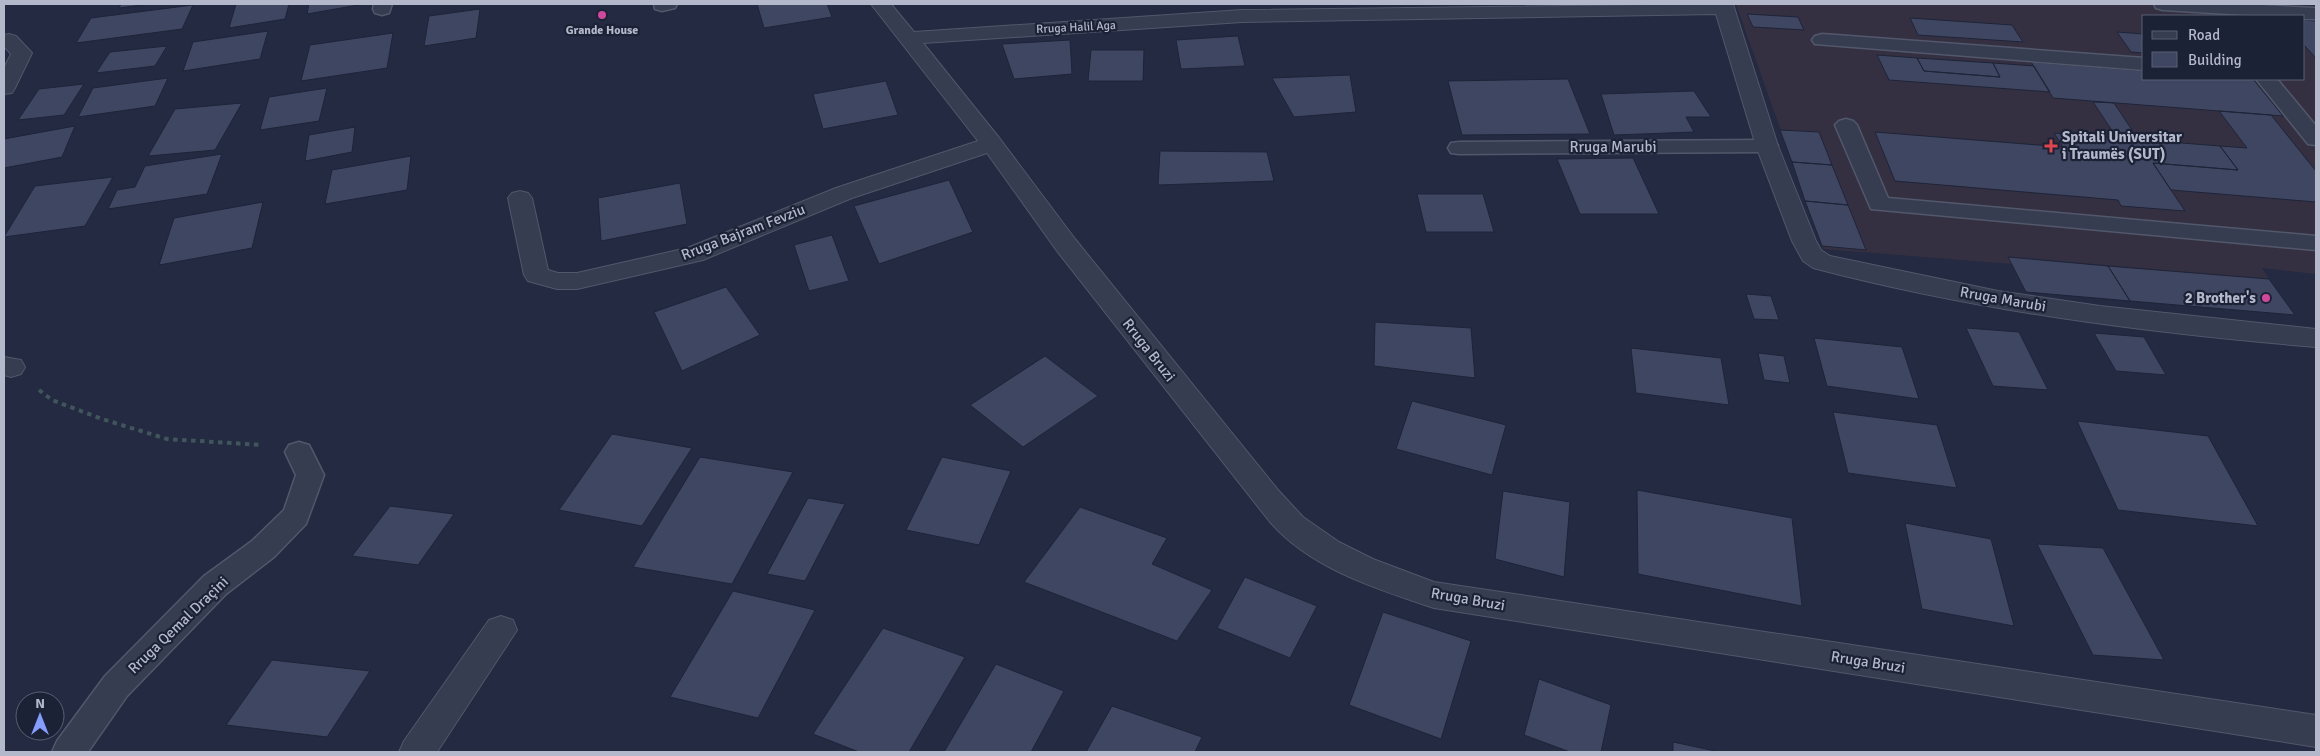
<svg xmlns="http://www.w3.org/2000/svg" width="2320" height="756" font-family="Signika,sans-serif">
<style>
.medical{fill:#353041;fill-rule:evenodd}
.building{fill:#3f4662;stroke:#1e2438}
.lines{fill:none;stroke-linecap:round;stroke-linejoin:round}
.service-casing{stroke:#52586b;stroke-width:3}
.minor-casing{stroke:#52586b;stroke-width:2}
.path{stroke:#40555c;stroke-width:4;stroke-dasharray:4.5 4.5;stroke-linecap:butt}
.service{fill:#373d51;fill-rule:evenodd}
.minor{fill:#373d51;fill-rule:evenodd}
.hotel-dot{fill:#d1479c;stroke:#1c2236;stroke-width:2}
.health-dot{fill:#e0444e;stroke:#1c2236;stroke-width:2}
.labels{text-anchor:middle;stroke-width:4.5;stroke-linejoin:round;paint-order:stroke}
.far-street-label{font-size:12px;fill:#b4b8cb;stroke:#1c2236}
.far-poi-label{font-size:12px;font-weight:bold;fill:#b4b8cb;stroke:#1c2236}
.poi-label{font-size:15px;font-weight:bold;fill:#b4b8cb;stroke:#1c2236;text-anchor:start}
.street-label{font-size:15px;fill:#b4b8cb;stroke:#1c2236}
</style>
<rect width="100%" height="100%" fill="#232a41"/>
<path class="medical" d="M 1736,4 L 2316,4 L 2316,274 L 2262,268 L 2269,279 L 2009,257 L 2012,264 L 1823,249 ZM 2144,16 L 2304,16 L 2304,79 L 2144,79 Z"/>
<path class="building" d="M 121,4 L 149,4 L 119,8 Z
M 236,4 L 289,4 L 285,19 L 229,28 Z
M 309,4 L 364,4 L 307,14 Z
M 757,4 L 827,4 L 832,17 L 764,28 Z
M 193,5 L 182,29 L 76,43 L 91,18 Z
M 480,9 L 476,38 L 424,46 L 429,16 Z
M 1747,14 L 1798,17 L 1804,30 L 1753,27 Z
M 1910,18 L 2012,25 L 2023,42 L 1918,35 Z
M 2304,20 L 2316,21 L 2316,58 L 2304,45 Z
M 268,31 L 260,59 L 183,71 L 193,42 Z
M 2117,32 L 2144,34 L 2144,53 L 2131,52 Z
M 393,33 L 387,68 L 301,81 L 310,45 Z
M 1238,36 L 1245,66 L 1181,69 L 1176,40 Z
M 1070,40 L 1072,74 L 1014,79 L 1002,44 Z
M 167,46 L 155,66 L 96,73 L 110,52 Z
M 1091,50 L 1144,50 L 1143,81 L 1088,81 Z
M 1877,55 L 1917,58 L 1924,71 L 2000,77 L 1993,63 L 2034,66 L 2050,92 L 1889,80 Z
M 1917,58 L 1993,63 L 2000,77 L 1924,71 Z
M 2031,62 L 2144,71 L 2144,79 L 2253,79 L 2283,116 L 2053,98 Z
M 1350,75 L 1356,112 L 1294,117 L 1272,78 Z
M 168,78 L 155,106 L 78,117 L 93,88 Z
M 1568,79 L 1590,134 L 1462,135 L 1448,81 Z
M 886,81 L 898,115 L 823,129 L 813,94 Z
M 84,84 L 64,115 L 18,120 L 39,89 Z
M 327,88 L 319,121 L 260,130 L 269,97 Z
M 1694,91 L 1711,117 L 1686,117 L 1694,132 L 1614,135 L 1601,94 Z
M 2093,102 L 2114,103 L 2138,139 L 2117,138 Z
M 242,103 L 215,150 L 148,156 L 175,109 Z
M 2219,111 L 2271,115 L 2316,171 L 2316,202 L 2171,190 L 2153,163 L 2238,170 L 2220,146 L 2247,148 Z
M 75,126 L 62,157 L 4,168 L 4,139 Z
M 355,127 L 352,152 L 305,161 L 309,135 Z
M 1780,130 L 1819,132 L 1832,165 L 1792,162 Z
M 1875,132 L 2063,147 L 2054,133 L 2220,146 L 2238,170 L 2153,163 L 2185,211 L 2121,206 L 2118,200 L 1895,181 Z
M 1160,151 L 1267,152 L 1274,181 L 1158,185 Z
M 222,154 L 207,194 L 108,209 L 117,190 L 135,187 L 145,166 Z
M 411,156 L 407,190 L 325,204 L 332,170 Z
M 1633,158 L 1659,214 L 1580,214 L 1557,159 Z
M 1792,162 L 1832,165 L 1848,205 L 1805,201 Z
M 113,177 L 85,226 L 4,237 L 35,186 Z
M 949,180 L 973,232 L 879,264 L 854,206 Z
M 680,183 L 687,224 L 601,241 L 598,198 Z
M 1417,194 L 1483,194 L 1494,232 L 1426,232 Z
M 1805,201 L 1848,205 L 1866,250 L 1822,246 Z
M 263,202 L 252,248 L 159,265 L 174,218 Z
M 832,235 L 849,281 L 809,291 L 794,245 Z
M 2008,257 L 2108,266 L 2130,301 L 2026,292 Z
M 2108,266 L 2269,279 L 2295,315 L 2130,301 Z
M 726,287 L 760,335 L 682,371 L 654,312 Z
M 1746,294 L 1771,296 L 1779,320 L 1754,319 Z
M 1375,322 L 1471,328 L 1475,378 L 1374,366 Z
M 1966,328 L 2019,332 L 2048,390 L 1993,386 Z
M 2094,333 L 2144,337 L 2166,375 L 2116,371 Z
M 1814,338 L 1902,347 L 1919,399 L 1827,386 Z
M 1631,348 L 1721,358 L 1729,405 L 1636,393 Z
M 1758,353 L 1784,356 L 1790,383 L 1764,380 Z
M 1045,356 L 1098,396 L 1023,447 L 970,405 Z
M 1412,401 L 1506,425 L 1492,475 L 1396,449 Z
M 1833,412 L 1937,425 L 1957,488 L 1848,473 Z
M 2077,421 L 2208,436 L 2258,526 L 2118,510 Z
M 612,434 L 692,448 L 642,526 L 559,510 Z
M 700,457 L 793,472 L 732,584 L 633,567 Z
M 942,457 L 1011,471 L 979,545 L 906,530 Z
M 1637,490 L 1792,518 L 1802,606 L 1638,574 Z
M 1503,491 L 1570,502 L 1564,577 L 1495,559 Z
M 808,498 L 845,504 L 805,581 L 767,574 Z
M 390,506 L 454,514 L 418,565 L 352,556 Z
M 1080,507 L 1167,538 L 1152,564 L 1212,590 L 1177,641 L 1024,582 Z
M 1905,523 L 1991,539 L 2014,626 L 1922,609 Z
M 2037,544 L 2103,548 L 2164,660 L 2093,655 Z
M 1245,577 L 1317,606 L 1290,658 L 1217,628 Z
M 733,591 L 815,610 L 758,718 L 670,697 Z
M 1383,612 L 1471,641 L 1441,739 L 1349,705 Z
M 883,628 L 965,657 L 909,752 L 859,752 L 813,734 Z
M 272,660 L 370,671 L 327,737 L 226,725 Z
M 996,664 L 1064,691 L 1031,752 L 944,752 Z
M 1539,679 L 1611,705 L 1601,752 L 1570,752 L 1524,735 Z
M 1112,706 L 1202,737 L 1195,752 L 1086,752 Z
M 1673,742 L 1720,752 L 1673,752 Z"/>
<g class="lines">
<g class="service-casing">
<path id="service" d="M 374,4 L 392,4 L 389,13 L 382,15 L 375,13 L 373,9 Z
M 654,4 L 677,4 L 675,8 L 662,11 L 655,9 Z
M 2154,4 L 2244,4 L 2314,8 L 2316,9 L 2316,19 L 2304,19 L 2304,16 L 2263,16 L 2163,10 L 2156,8 Z
M 1822,34 L 2144,58 L 2144,70 L 1815,44 L 1812,40 L 1815,36 Z
M 2256,79 L 2277,79 L 2316,126 L 2316,145 L 2308,144 Z
M 1846,119 L 1853,121 L 1857,125 L 1888,198 L 2316,236 L 2316,250 L 1871,209 L 1835,125 L 1839,121 Z
M 1767,140 L 1775,141 L 1778,146 L 1775,151 L 1767,152 L 1459,154 L 1451,153 L 1448,148 L 1451,143 L 1459,142 Z
M 299,442 L 309,445 L 324,475 L 306,524 L 274,557 L 226,594 L 127,696 L 88,752 L 52,752 L 57,741 L 105,676 L 204,576 L 252,541 L 284,510 L 296,475 L 285,452 L 289,445 Z"/>
</g>
<g class="minor-casing">
<path id="minor" d="M 871,4 L 891,4 L 914,32 L 1242,10 L 1733,4 L 1778,146 L 1816,241 L 1821,250 L 1830,256 L 1998,291 L 2100,306 L 2316,329 L 2316,347 C 2147,333 1977,311 1813,268 L 1803,261 L 1792,241 L 1756,146 L 1716,14 L 1242,22 L 923,43 L 1000,139 L 1075,239 L 1278,490 L 1303,517 L 1339,542 L 1373,559 L 1434,582 L 2316,715 L 2316,747 L 1434,608 C 1377,589 1311,569 1270,522 L 1057,251 L 987,153 L 852,198 L 703,260 L 577,289 L 557,289 L 528,281 L 524,275 L 508,198 L 512,193 L 520,191 L 528,193 L 532,198 L 548,270 L 558,273 L 577,273 L 687,248 L 836,188 L 978,141 Z
M 9,34 L 16,36 L 32,53 L 15,88 L 12,93 L 4,94 L 4,68 L 11,54 L 4,46 L 4,35 Z
M 4,357 L 21,360 L 25,367 L 21,374 L 11,377 L 4,375 Z
M 501,616 L 513,620 L 517,630 L 437,752 L 399,752 L 404,741 L 489,620 Z"/>
</g>
<path class="path" d="M 39,390 L 52,400 L 102,419 L 167,439 L 262,445"/>
<use href="#service" class="service"/>
<use href="#minor" class="minor"/>
</g>
<g class="hotel-dot">
<circle cx="602" cy="15" r="5"/>
<circle cx="2266" cy="298" r="5"/>
</g>
<path class="health-dot" d="M2048.5 138.5h5v5h5v5h-5v5h-5v-5h-5v-5h5z"/>
<g class="labels">
<g class="far-street-label">
<text transform="translate(1076 27) rotate(-3)" y="4">Rruga Halil Aga</text>
</g>
<g class="far-poi-label">
<text x="602" y="34">Grande House</text>
</g>
<g class="poi-label">
<text x="2062" y="142">Spitali Universitar<tspan x="2062" dy="17">i Traumës (SUT)</tspan></text>
<text x="2256" y="303" text-anchor="end">2 Brother's</text>
</g>
<g class="street-label">
<text x="1613" y="152">Rruga Marubi</text>
<text transform="translate(743 232) rotate(-21)" y="5">Rruga Bajram Fevziu</text>
<text transform="translate(2003 299) rotate(10)" y="5">Rruga Marubi</text>
<text transform="translate(1149 350) rotate(52)" y="5">Rruga Bruzi</text>
<text transform="translate(1468 599) rotate(10)" y="5">Rruga Bruzi</text>
<text transform="translate(178 625) rotate(-44)" y="5">Rruga Qemal Draçini</text>
<text transform="translate(1868 662) rotate(9)" y="5">Rruga Bruzi</text>
</g>
</g>
<rect width="2320" height="756" fill="none" stroke="#b4b8cb" stroke-width="10"/>
<rect x="2142" y="15" width="162" height="65" fill="#1c2236" stroke="#595e72"/>
<rect x="2152" y="31" width="25" height="8" fill="#373d51" stroke="#595e72"/>
<text x="2188" y="40" font-size="15" fill="#b4b8cb">Road</text>
<rect x="2152" y="52" width="25" height="15" fill="#3f4662" stroke="#595e72"/>
<text x="2188" y="65" font-size="15" fill="#b4b8cb">Building</text>
<g transform="translate(40 716)"><circle r="24" fill="#1c2236" stroke="#595e72"/>
<path d="M0-4L9 19L0 12L-9 19Z" fill="#859dff"/>
<text y="-8" font-size="14" font-weight="bold" text-anchor="middle" fill="#b4b8cb">N</text>
</g>
</svg>
